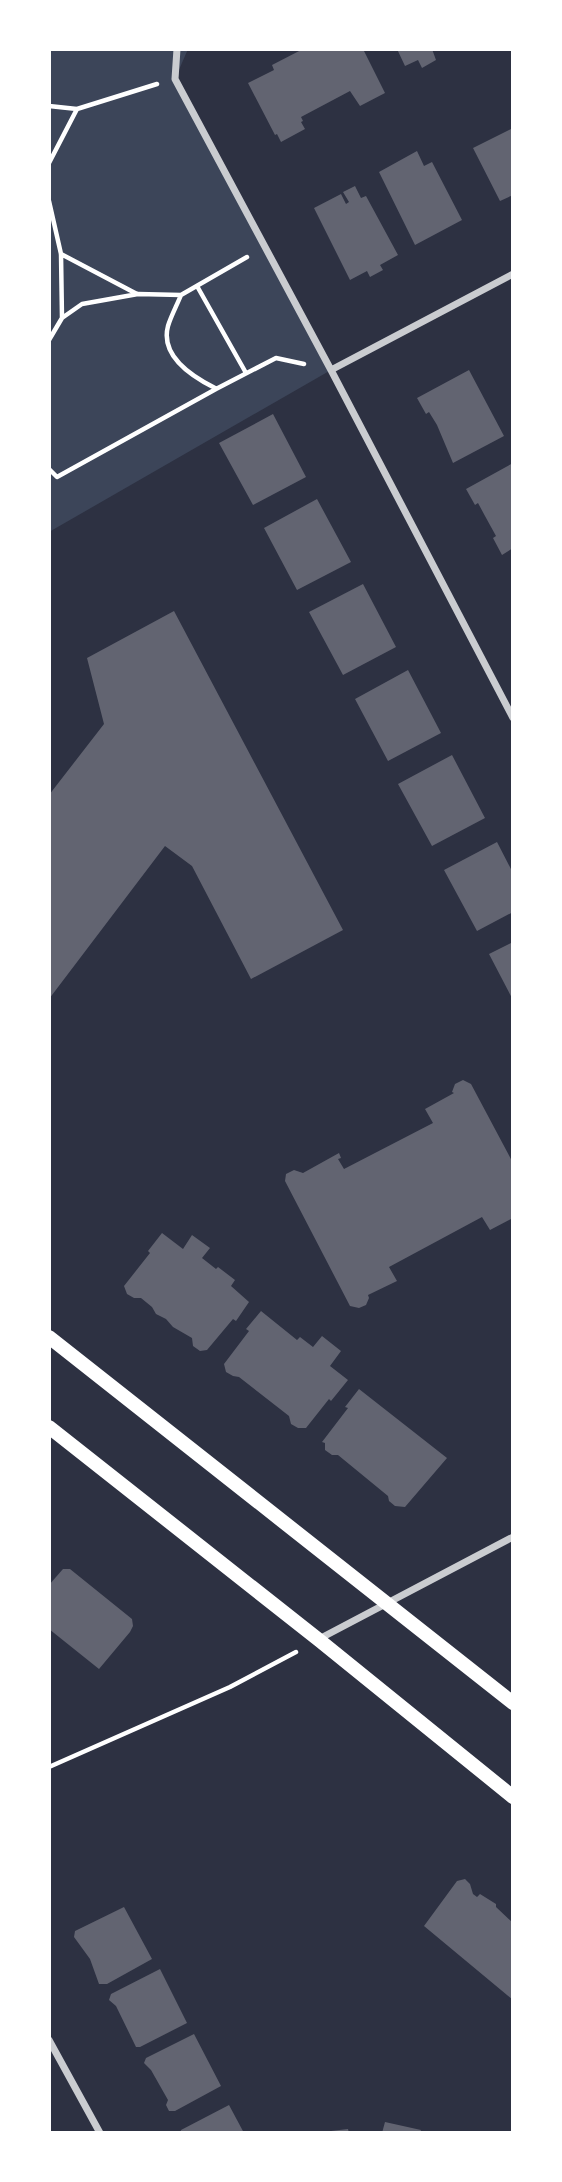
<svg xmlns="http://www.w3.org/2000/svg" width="562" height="2182" font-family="'Libre Baskerville',serif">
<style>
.green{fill:#3c4559}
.building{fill:#626471}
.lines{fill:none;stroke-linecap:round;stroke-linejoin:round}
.path{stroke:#fff;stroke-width:4.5}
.minor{stroke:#caccd0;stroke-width:7}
.secondary{stroke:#fff;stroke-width:14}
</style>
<rect width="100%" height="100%" fill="#2d3142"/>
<path class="green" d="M 49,49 L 188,49 L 175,79 L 331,370 L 49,532 Z"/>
<path class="building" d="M 303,49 L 363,49 L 385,93 L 360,106 L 350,91 L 301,117 L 303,121 L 301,122 L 305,129 L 281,142 L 277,134 L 275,135 L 248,83 L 274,70 L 272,65 Z
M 397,49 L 432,49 L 436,60 L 422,68 L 418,60 L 405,66 Z
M 513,128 L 513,195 L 500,201 L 473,148 Z
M 417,151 L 424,166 L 432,162 L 462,220 L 415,245 L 379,172 Z
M 355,186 L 361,198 L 366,196 L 398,255 L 380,265 L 383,270 L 370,277 L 367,271 L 350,280 L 314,208 L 341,194 L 346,204 L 349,202 L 343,192 Z
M 469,370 L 504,436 L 453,463 L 437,425 L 429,412 L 426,414 L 417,398 Z
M 273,414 L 306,477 L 253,505 L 219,443 Z
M 513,463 L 513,548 L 502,555 L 493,538 L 496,536 L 485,516 L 478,503 L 475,505 L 466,489 Z
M 317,499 L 351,562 L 297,590 L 264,528 Z
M 363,584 L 396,647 L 343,675 L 309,612 Z
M 174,611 L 343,930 L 251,979 L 192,866 L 165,846 L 49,999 L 49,795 L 104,724 L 87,658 Z
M 408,670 L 441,733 L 388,761 L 355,699 Z
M 452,755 L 485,818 L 432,846 L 398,784 Z
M 497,842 L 513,873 L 513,912 L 477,931 L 444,870 Z
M 513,942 L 513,1000 L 489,954 Z
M 463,1080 L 471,1084 L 513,1163 L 513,1218 L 490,1230 L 482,1217 L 389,1267 L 397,1281 L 368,1295 L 369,1298 L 366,1305 L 359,1308 L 350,1306 L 285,1181 L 286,1174 L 294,1170 L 303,1173 L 339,1153 L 341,1158 L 338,1159 L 344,1169 L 433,1123 L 425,1109 L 454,1093 L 452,1092 L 455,1084 Z
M 162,1233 L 183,1249 L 192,1235 L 210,1248 L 202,1258 L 216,1269 L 218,1267 L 235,1280 L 231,1286 L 249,1302 L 236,1321 L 233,1319 L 207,1350 L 200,1351 L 193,1346 L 192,1338 L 173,1327 L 166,1319 L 156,1314 L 152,1307 L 141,1298 L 134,1298 L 127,1294 L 124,1286 L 150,1253 L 148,1251 Z
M 261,1311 L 297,1340 L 300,1337 L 313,1347 L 322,1336 L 341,1351 L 330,1366 L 348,1380 L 331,1401 L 329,1399 L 306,1428 L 298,1428 L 291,1424 L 289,1416 L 239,1377 L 233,1376 L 226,1372 L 224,1364 L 249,1331 L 246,1329 Z
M 359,1389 L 447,1458 L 405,1507 L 395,1506 L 389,1501 L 388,1496 L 338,1455 L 332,1455 L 325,1450 L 325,1443 L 322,1442 L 348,1408 L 345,1407 Z
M 63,1569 L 70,1569 L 132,1619 L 133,1626 L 130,1632 L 99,1669 L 49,1629 L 49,1585 Z
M 465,1879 L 470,1884 L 473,1894 L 477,1897 L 480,1894 L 496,1904 L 496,1907 L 513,1923 L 513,2000 L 424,1926 L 457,1881 Z
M 124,1907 L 152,1959 L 107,1984 L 99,1984 L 90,1959 L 74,1937 L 75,1931 Z
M 160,1969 L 187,2023 L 140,2047 L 136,2047 L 116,2006 L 109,2000 L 111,1994 Z
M 194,2034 L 221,2086 L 175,2111 L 169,2111 L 166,2105 L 168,2100 L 151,2070 L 144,2063 L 146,2058 Z
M 229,2105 L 244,2133 L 180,2133 L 181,2130 Z
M 385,2122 L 421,2130 L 420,2133 L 382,2133 Z
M 348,2129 L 349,2133 L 331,2133 L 331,2131 Z"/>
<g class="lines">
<path class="path" d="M 49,106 L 77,109 L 157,84
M 49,163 L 77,109
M 49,201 L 61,254 L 62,318 L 49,340
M 61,254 L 137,294
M 197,286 L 246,373
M 181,295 L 247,257
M 62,318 L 82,304 L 138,294 L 181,295 C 177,305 171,316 168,326 C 160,356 193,377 215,388
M 49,469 L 57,477 L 216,389 L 276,358 L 304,364
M 49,1767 L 230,1687 L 296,1652"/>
<path class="minor" d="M 177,49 L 175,79 L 331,370 L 513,718
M 331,370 L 513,274
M 319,1639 L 513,1537
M 49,2040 L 100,2133"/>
<path class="secondary" d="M 49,1337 L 513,1703
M 49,1427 L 319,1640 L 513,1797"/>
</g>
<rect width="562" height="2182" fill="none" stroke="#ffffff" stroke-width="102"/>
</svg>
